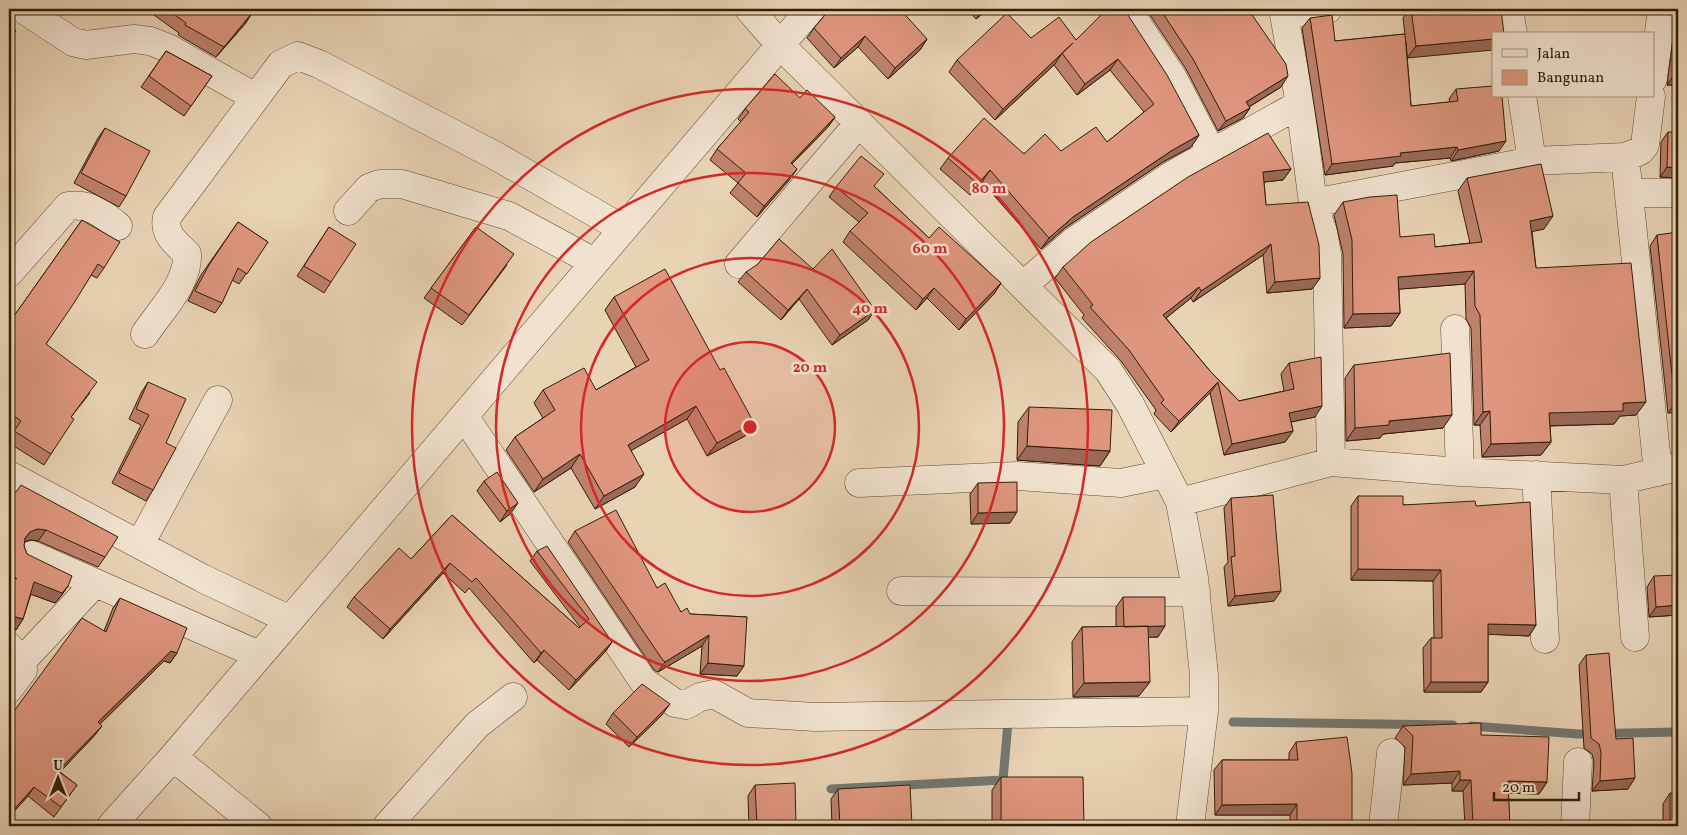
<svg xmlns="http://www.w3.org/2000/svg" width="1687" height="835" font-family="Vollkorn,serif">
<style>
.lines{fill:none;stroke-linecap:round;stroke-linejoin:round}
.stream{stroke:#737872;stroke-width:9}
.minor-casing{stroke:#604b32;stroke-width:29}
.minor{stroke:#f1e2cf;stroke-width:28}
.wall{fill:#bf816c;stroke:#321e06}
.shaded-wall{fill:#9b6958;stroke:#321e06}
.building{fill:#de967e;stroke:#321e06}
.ring{fill:none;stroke:#d62828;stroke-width:2.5}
.centre{fill:#d62828;stroke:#f1e2cf;stroke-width:2.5}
.ring-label{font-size:15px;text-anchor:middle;font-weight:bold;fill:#d62828;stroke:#f1e2cf;stroke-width:5;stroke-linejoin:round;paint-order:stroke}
</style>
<rect width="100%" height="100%" fill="#e9d3b5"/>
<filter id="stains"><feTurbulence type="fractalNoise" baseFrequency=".004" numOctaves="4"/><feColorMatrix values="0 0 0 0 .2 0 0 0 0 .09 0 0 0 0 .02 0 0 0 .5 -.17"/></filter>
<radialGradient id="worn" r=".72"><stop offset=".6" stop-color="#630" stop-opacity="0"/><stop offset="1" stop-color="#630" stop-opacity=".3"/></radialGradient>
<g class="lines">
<path class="stream" d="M 1233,722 L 1453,725
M 1471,726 L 1578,734 L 1678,732
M 831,789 L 1003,780 L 1008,722 L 1014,722"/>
<g class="minor-casing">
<path id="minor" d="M 23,9 L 73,42 L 86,45 L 134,39 L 150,41 L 168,48 L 255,97
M 749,9 L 780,45 L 1108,370 L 1130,404 L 1180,502 L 1194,578 L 1204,675 L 1204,711 L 1190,826
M 1127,9 L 1173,78 L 1212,153
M 1283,9 L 1300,104 L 1313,203 L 1323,232 L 1327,254 L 1331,462
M 1509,9 L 1513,34
M 1284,15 L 1328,9
M 1653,79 L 1662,9
M 1522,96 L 1532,161
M 1625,157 L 1658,472
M 1629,193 L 1678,193
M 1313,203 L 1532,161 L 1625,157 L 1640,151 L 1645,145 L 1651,96
M 348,211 L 369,188 L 380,184 L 402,184 L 509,216 L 594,262
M 739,264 L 859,123
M 9,273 L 68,206 C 89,203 102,213 118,226
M 1024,285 L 1074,241 L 1172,175 L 1300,104
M 1455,329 L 1460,472
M 145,334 C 160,311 189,283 187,254 C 176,243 163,234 167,217 L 281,64 L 298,56 L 319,64 L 496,156 L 623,229
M 464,416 L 643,681 L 675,703 L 686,705 L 700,697 L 714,694 L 748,713 L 815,717 L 1204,711
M 9,475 L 202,578 L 290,620
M 1536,475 L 1545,639
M 1623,480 L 1635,637
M 859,483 L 1017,476 L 1121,483 L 1165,474
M 1180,502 L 1331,462 L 1460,472 L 1623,480 L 1678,467
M 140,544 L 218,400
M 32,555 L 259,655
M 901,591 L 1196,592
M 9,647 L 22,661 L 23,670 L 9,689
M 22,661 L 95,583
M 173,757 L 258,826
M 111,826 L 173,757 L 811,9
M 387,826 L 477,725 L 513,697
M 1383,826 L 1391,753
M 1575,826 L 1578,762"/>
</g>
<use href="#minor" class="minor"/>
</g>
<path class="wall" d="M 148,9 L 247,9 L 252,13 L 245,24 L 216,57 L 178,35 L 179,33 L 147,10 Z
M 967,9 L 988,9 L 976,19 Z
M 1107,9 L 1199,135 L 1191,147 L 1163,162 L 1065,228 L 1041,249 L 982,182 L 970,195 L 940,169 L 948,158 L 1061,151 L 1107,142 L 1144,112 L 1110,70 L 1077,95 L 1054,65 L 1055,64 L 995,120 L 949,72 L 957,60 L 1031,38 L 1076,40 Z
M 1146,9 L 1248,9 L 1281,87 L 1249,107 L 1250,108 L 1243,118 L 1218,131 L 1186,69 Z
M 1409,9 L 1501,9 L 1407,58 L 1406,42 L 1411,106 L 1450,102 L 1449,99 L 1456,89 L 1499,151 L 1451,161 L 1450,158 L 1395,163 L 1393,166 L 1325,175 L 1302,28 L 1310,18 L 1335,41 L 1405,34 L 1403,18 Z
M 1677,9 L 1678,9 L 1678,85 L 1667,85 Z
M 814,28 L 927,39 L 920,50 L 888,79 L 858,47 L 834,68 L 807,38 Z
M 166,51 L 212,76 L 184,116 L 141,87 Z
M 800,98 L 835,117 L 828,127 L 792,164 L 790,179 L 757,217 L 730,193 L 738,183 L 710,160 L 717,149 L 741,122 L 738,119 L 745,109 Z
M 105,128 L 126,196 L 119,207 L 74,183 L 98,138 Z
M 1668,132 L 1678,178 L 1660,177 L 1661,142 Z
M 1291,169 L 1283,180 L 1264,182 L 1266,205 L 1320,278 L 1312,289 L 1267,293 L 1263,255 L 1193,302 L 1191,298 L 1166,318 L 1210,371 L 1239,401 L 1284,391 L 1281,374 L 1289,363 L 1315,417 L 1291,422 L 1293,431 L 1285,442 L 1224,455 L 1210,393 L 1171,432 L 1154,414 L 1156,410 L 1121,361 L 1082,318 L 1084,315 L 1055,278 L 1063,267 Z
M 1467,178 L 1544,229 L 1532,231 L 1536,268 L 1636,415 L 1620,416 L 1614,424 L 1550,426 L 1551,442 L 1541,455 L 1482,457 L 1480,425 L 1474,425 L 1471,328 L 1466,319 L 1465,284 L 1399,289 L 1400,313 L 1391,326 L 1344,328 L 1343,254 L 1334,215 L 1343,202 L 1400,237 L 1435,247 L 1470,243 L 1458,191 Z
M 836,187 L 875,187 L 929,238 L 1001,283 L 994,294 L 959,330 L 927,298 L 916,310 L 843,242 L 850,231 L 859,222 L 829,197 Z
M 82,220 L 104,268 L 97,278 L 91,275 L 46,344 L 90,393 L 71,417 L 51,454 L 44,465 L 9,443 L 9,438 L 13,431 L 9,428 L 9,323 Z
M 238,222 L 268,242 L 239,284 L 232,280 L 222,303 L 215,313 L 188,301 L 201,275 Z
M 329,227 L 331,282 L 324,293 L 297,276 Z
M 476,227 L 507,265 L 462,325 L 424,298 Z
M 1657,235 L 1678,412 L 1668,413 L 1650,246 Z
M 813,269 L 875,310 L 868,320 L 832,345 L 799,299 L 781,320 L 738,282 L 746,272 Z
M 614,297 L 745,436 L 707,456 L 687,419 L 631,450 L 635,487 L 595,509 L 571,468 L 534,492 L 506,450 L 515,437 L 543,418 L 534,403 L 543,390 L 596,390 L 636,367 L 605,310 Z
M 1354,365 L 1443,428 L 1383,434 L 1380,438 L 1346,441 L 1345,378 Z
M 148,382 L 166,443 L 153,490 L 146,501 L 112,483 L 141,425 L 129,419 L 141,393 Z
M 1029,407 L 1110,451 L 1100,466 L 1017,460 L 1018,422 Z
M 484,481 L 511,513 L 500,522 L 477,491 Z
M 978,483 L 1010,523 L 971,524 L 970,494 Z
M 1358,496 L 1403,505 L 1476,506 L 1536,625 L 1529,636 L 1488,634 L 1488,682 L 1481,692 L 1424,692 L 1423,648 L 1431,638 L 1434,638 L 1433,581 L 1351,580 L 1351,506 Z
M 1231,498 L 1274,601 L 1228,606 L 1224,567 L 1228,562 L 1224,508 Z
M 9,501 L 105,557 L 98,567 L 38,541 L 30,540 L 24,542 L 24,546 L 27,554 L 68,586 L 61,596 L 55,603 L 31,594 L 23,619 L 16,630 L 9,627 Z
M 452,515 L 579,628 L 580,627 L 530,561 L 537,551 L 612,642 L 605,652 L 569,690 L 537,660 L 534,663 L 469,588 L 465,593 L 443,573 L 383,639 L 347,607 L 354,597 L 411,559 Z
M 575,531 L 657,588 L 681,612 L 690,614 L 747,617 L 737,676 L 700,674 L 702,646 L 658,672 L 654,670 L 568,542 Z
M 1654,576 L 1678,615 L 1649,617 L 1647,587 Z
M 1123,597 L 1158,637 L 1148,637 L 1139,696 L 1073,697 L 1072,642 L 1082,627 L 1116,627 L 1116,607 Z
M 120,598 L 177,653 L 170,663 L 164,661 L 100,724 L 95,735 L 60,772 L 77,785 L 54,817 L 28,796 L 9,817 L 9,718 L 104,631 L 113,608 Z
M 1586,655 L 1616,739 L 1628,789 L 1592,791 L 1594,762 L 1592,754 L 1584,748 L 1579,665 Z
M 613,713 L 662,715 L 629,747 L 606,724 Z
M 1403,726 L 1481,735 L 1547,782 L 1539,794 L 1508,793 L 1510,826 L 1465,826 L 1463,791 L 1452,791 L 1452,783 L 1403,785 L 1405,747 L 1395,738 Z
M 1296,742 L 1352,826 L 1290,826 L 1290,815 L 1215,815 L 1214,770 L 1222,760 L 1289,760 L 1289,753 Z
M 1001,777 L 1084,826 L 992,826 L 992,790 Z
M 755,785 L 796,826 L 749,826 L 748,796 Z
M 838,789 L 912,826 L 832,826 L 831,799 Z
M 1670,793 L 1678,826 L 1663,826 L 1663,804 Z"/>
<path class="shaded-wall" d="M 983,9 L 988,9 L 976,19 Z
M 252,13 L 245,24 L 216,57 L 224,47 Z
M 865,36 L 858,47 L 834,68 L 841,58 Z
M 927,39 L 920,50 L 888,79 L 895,68 Z
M 1493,39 L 1493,50 L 1407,58 L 1416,46 Z
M 1073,43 L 1062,53 L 1055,64 L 995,120 L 1003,109 Z
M 1118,59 L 1110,70 L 1077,95 L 1085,84 Z
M 1676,72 L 1678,72 L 1678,85 L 1667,85 Z
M 1288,76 L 1281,87 L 1239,113 L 1246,102 Z
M 1250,108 L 1243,118 L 1218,131 L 1226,121 Z
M 835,117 L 828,127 L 783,173 L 791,163 Z
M 1199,135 L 1191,147 L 1163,162 L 1065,228 L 1041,249 L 1049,238 L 1073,217 L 1171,151 Z
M 1506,141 L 1499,151 L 1451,161 L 1458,150 Z
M 1457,147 L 1450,158 L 1395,163 L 1393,166 L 1325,175 L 1332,164 L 1400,153 Z
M 1667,167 L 1678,168 L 1678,178 L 1660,177 Z
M 797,169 L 790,179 L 757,217 L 764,206 Z
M 1291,169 L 1283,180 L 1255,183 L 1263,172 Z
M 990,170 L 982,182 L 970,195 L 978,184 Z
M 1553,216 L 1544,229 L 1521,234 L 1530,221 Z
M 1271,244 L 1263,255 L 1193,302 L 1201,291 Z
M 1474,271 L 1465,284 L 1389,290 L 1398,277 Z
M 1320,278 L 1312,289 L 1267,293 L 1275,282 Z
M 1001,283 L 994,294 L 959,330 L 966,319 Z
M 1199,287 L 1191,298 L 1156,326 L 1163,315 Z
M 934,288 L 927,298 L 916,310 L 923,299 Z
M 807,289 L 799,299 L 781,320 L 788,310 Z
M 875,310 L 868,320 L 832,345 L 840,335 Z
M 1400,313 L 1391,326 L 1344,328 L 1353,314 Z
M 1218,382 L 1210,393 L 1171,432 L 1179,421 Z
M 1646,402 L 1636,415 L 1620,416 L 1614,424 L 1540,426 L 1549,413 L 1623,403 Z
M 1678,402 L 1678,412 L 1668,413 L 1675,403 Z
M 696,406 L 687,419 L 618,458 L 628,445 Z
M 1322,406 L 1315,417 L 1281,424 L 1289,413 Z
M 1490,411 L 1480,425 L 1474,425 L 1483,412 Z
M 1452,415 L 1443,428 L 1383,434 L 1380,438 L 1346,441 L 1355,428 L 1389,421 Z
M 754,423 L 745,436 L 707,456 L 717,443 Z
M 1293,431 L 1285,442 L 1224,455 L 1232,444 Z
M 1551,442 L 1541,455 L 1482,457 L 1491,444 Z
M 1027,446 L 1110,451 L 1100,466 L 1017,460 Z
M 580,454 L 571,468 L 534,492 L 543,479 Z
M 644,474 L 635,487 L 595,509 L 604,496 Z
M 518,503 L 511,513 L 500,522 L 507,511 Z
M 1017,512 L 1010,523 L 971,524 L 978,513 Z
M 37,529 L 46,530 L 38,541 L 30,540 L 22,543 L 18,548 L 30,532 Z
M 450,563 L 443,573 L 383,639 L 390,629 Z
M 1358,569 L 1441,570 L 1433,581 L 1351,580 Z
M 34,582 L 68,586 L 61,596 L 55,603 L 27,593 Z
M 1281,591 L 1274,601 L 1228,606 L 1235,596 Z
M 1678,605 L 1678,615 L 1649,617 L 1656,607 Z
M 9,615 L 23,619 L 16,630 L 9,627 Z
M 1488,624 L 1536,625 L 1529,636 L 1481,634 Z
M 1165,626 L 1158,637 L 1117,638 L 1124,627 Z
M 709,635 L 702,646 L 658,672 L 665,662 Z
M 612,642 L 605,652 L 569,690 L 576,680 Z
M 544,650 L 537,660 L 534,663 L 541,653 Z
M 171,651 L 177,653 L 170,663 L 164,661 L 92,732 L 98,722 Z
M 708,663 L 744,666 L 737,676 L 700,674 Z
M 1150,682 L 1139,696 L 1073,697 L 1084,683 Z
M 1431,682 L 1488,682 L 1481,692 L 1424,692 Z
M 670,704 L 662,715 L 629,747 L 637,737 Z
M 102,726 L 95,735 L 51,781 L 58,771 Z
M 1460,771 L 1452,783 L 1403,785 L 1411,774 Z
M 1635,778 L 1628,789 L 1592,791 L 1600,781 Z
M 1460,780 L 1471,780 L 1463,791 L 1452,791 Z
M 1508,781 L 1547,782 L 1539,794 L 1500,793 Z
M 34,787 L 28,796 L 9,817 L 9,815 Z
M 1297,804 L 1290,815 L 1215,815 L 1222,805 Z"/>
<path class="building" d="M 167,9 L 247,9 L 252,13 L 224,47 L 185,25 L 186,23 Z
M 830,9 L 900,9 L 927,39 L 895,68 L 865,36 L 841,58 L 814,28 Z
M 1107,9 L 1124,9 L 1167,75 L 1199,135 L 1171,151 L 1073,217 L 1049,238 L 990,170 L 978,184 L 948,158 L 984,118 L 1024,154 L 1045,134 L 1061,151 L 1096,127 L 1107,142 L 1154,104 L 1118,59 L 1085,84 L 1062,53 L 1073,43 L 1003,109 L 957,60 L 1007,13 L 1031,38 L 1059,17 L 1076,40 Z
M 1160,9 L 1248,9 L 1286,64 L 1288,76 L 1246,102 L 1250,108 L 1226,121 L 1193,59 Z
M 1411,9 L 1501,9 L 1504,34 L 1493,34 L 1493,39 L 1416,46 Z
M 1332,15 L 1335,41 L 1405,34 L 1411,106 L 1458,101 L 1456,89 L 1493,86 L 1493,96 L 1502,96 L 1506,141 L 1458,150 L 1457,147 L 1400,153 L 1401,156 L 1332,164 L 1310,18 Z
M 9,25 L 16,31 L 9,41 Z
M 166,51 L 212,76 L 191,106 L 149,76 Z
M 1678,56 L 1678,72 L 1676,72 Z
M 775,74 L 800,98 L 807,90 L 835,117 L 791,163 L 797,169 L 764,206 L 738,183 L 746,173 L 717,149 L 749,112 L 745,109 Z
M 105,128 L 150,151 L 126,196 L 81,173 Z
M 1668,132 L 1678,132 L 1678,168 L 1667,167 Z
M 1268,133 L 1291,169 L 1263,172 L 1266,205 L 1308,202 L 1319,245 L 1320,278 L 1275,282 L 1271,244 L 1201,291 L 1199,287 L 1163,315 L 1210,371 L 1239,401 L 1294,389 L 1289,363 L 1321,357 L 1322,406 L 1289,413 L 1293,431 L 1232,444 L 1218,382 L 1179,421 L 1161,403 L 1164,400 L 1129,350 L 1090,307 L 1093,305 L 1063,267 L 1091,242 L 1188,177 Z
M 861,156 L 884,174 L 874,186 L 929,238 L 939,227 L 1001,283 L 966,319 L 934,288 L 923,299 L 850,231 L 868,213 L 836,187 Z
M 1541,164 L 1553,216 L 1530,221 L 1536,268 L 1631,263 L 1646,402 L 1623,403 L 1623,411 L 1549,413 L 1551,442 L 1491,444 L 1490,411 L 1483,412 L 1480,315 L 1475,306 L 1474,271 L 1398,277 L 1400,313 L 1353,314 L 1352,240 L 1343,202 L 1370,197 L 1397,195 L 1400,237 L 1434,234 L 1435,247 L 1482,242 L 1467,178 Z
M 82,220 L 120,242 L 104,268 L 98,264 L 74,303 L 46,344 L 97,382 L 71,417 L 74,419 L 51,454 L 14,431 L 21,421 L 9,412 L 9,323 Z
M 238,222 L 268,242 L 247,274 L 238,268 L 222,303 L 195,291 L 209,265 Z
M 329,227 L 356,244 L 331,282 L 304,266 Z
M 476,227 L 514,254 L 469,315 L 431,288 Z
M 1678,232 L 1678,402 L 1675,403 L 1657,235 Z
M 779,239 L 813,269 L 832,249 L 875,310 L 840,335 L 807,289 L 788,310 L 746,272 L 758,264 Z
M 665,269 L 720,370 L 724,368 L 754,423 L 717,443 L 696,406 L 628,445 L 644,474 L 604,496 L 580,454 L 543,479 L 515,437 L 555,410 L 543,390 L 584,368 L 596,390 L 649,360 L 614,297 Z
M 1450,353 L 1452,415 L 1389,421 L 1389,425 L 1355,428 L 1354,365 Z
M 148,382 L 186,399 L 166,443 L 176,448 L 153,490 L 119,473 L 149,415 L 136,409 Z
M 1029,407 L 1112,410 L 1110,451 L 1027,446 Z
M 497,472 L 518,503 L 507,511 L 484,481 Z
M 1017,482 L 1017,512 L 978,513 L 978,483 Z
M 21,485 L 118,537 L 105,557 L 46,530 L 37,529 L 30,532 L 25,538 L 24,546 L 27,554 L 72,576 L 68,586 L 62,593 L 34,582 L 23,619 L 9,615 L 9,576 L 17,579 L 9,571 L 9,501 Z
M 1273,495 L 1281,591 L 1235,596 L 1231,557 L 1235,556 L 1231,498 Z
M 1358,496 L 1403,496 L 1403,505 L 1475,501 L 1476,506 L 1530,502 L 1536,625 L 1488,624 L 1488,682 L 1431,682 L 1431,638 L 1442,638 L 1441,570 L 1358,569 Z
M 616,510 L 657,588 L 665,583 L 681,612 L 687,608 L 690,614 L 747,617 L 744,666 L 708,663 L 709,635 L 665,662 L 662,659 L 575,531 Z
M 452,515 L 579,628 L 589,619 L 537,551 L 547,546 L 612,642 L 576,680 L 544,650 L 541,653 L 476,578 L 472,582 L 450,563 L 390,629 L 354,597 L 399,548 L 411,559 Z
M 1678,575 L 1678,605 L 1656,607 L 1654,576 Z
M 1123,597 L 1165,597 L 1165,626 L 1124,627 Z
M 120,598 L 187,628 L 177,653 L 171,651 L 98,722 L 102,726 L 58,771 L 77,785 L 61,807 L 34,787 L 9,815 L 9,718 L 82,618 L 106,632 Z
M 1148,626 L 1150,682 L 1084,683 L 1082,627 Z
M 1609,653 L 1616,739 L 1633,738 L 1635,778 L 1600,781 L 1601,752 L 1599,744 L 1591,738 L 1586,655 Z
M 642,684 L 670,704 L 637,737 L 613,713 Z
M 1481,723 L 1481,735 L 1549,737 L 1547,782 L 1508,781 L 1510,826 L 1473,826 L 1471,780 L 1460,780 L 1460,771 L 1411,774 L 1413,736 L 1403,726 Z
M 1347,737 L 1352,773 L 1352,826 L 1297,826 L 1297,804 L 1222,805 L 1222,760 L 1298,760 L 1296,742 Z
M 1001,777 L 1083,777 L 1084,826 L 1001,826 Z
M 795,783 L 796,826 L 757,826 L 755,785 Z
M 910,785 L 912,826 L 840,826 L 838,789 Z
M 1670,793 L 1678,793 L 1678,826 L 1670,826 Z"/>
<circle cx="750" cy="427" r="85" fill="#d62828" fill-opacity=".12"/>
<g class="ring">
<circle cx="750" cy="427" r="85"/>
<circle cx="750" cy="427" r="169"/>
<circle cx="750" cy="427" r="254"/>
<circle cx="750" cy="427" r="338"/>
</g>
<circle cx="750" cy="427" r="8" class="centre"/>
<g class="ring-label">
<text x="989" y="193">80 m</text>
<text x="930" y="253">60 m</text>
<text x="870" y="313">40 m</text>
<text x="810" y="372">20 m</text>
</g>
<rect width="1687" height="835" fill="none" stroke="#e9d3b5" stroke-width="30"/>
<rect x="10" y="10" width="1667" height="815" fill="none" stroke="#321e06" stroke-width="2.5"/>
<rect x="15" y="15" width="1657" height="805" fill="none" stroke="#321e06"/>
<rect x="1492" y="32" width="162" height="65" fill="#f1e2cf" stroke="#a5947f"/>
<rect x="1502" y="49" width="25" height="8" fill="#f1e2cf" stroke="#a5947f"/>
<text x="1537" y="58" font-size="15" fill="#321e06">Jalan</text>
<rect x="1502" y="70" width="25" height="15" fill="#de967e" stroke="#a5947f"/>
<text x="1537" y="82" font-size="15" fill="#321e06">Bangunan</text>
<g transform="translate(58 778)" stroke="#f1e2cf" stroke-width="4" paint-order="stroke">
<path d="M0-4L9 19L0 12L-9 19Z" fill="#321e06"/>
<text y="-8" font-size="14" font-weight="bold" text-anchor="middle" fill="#321e06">U</text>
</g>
<path d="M1494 792v8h85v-8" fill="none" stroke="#321e06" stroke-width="2.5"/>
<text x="1502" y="792" font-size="15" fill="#321e06" stroke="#f1e2cf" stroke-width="4" paint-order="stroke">20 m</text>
<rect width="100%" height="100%" filter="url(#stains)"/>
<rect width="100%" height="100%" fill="url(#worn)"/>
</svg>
